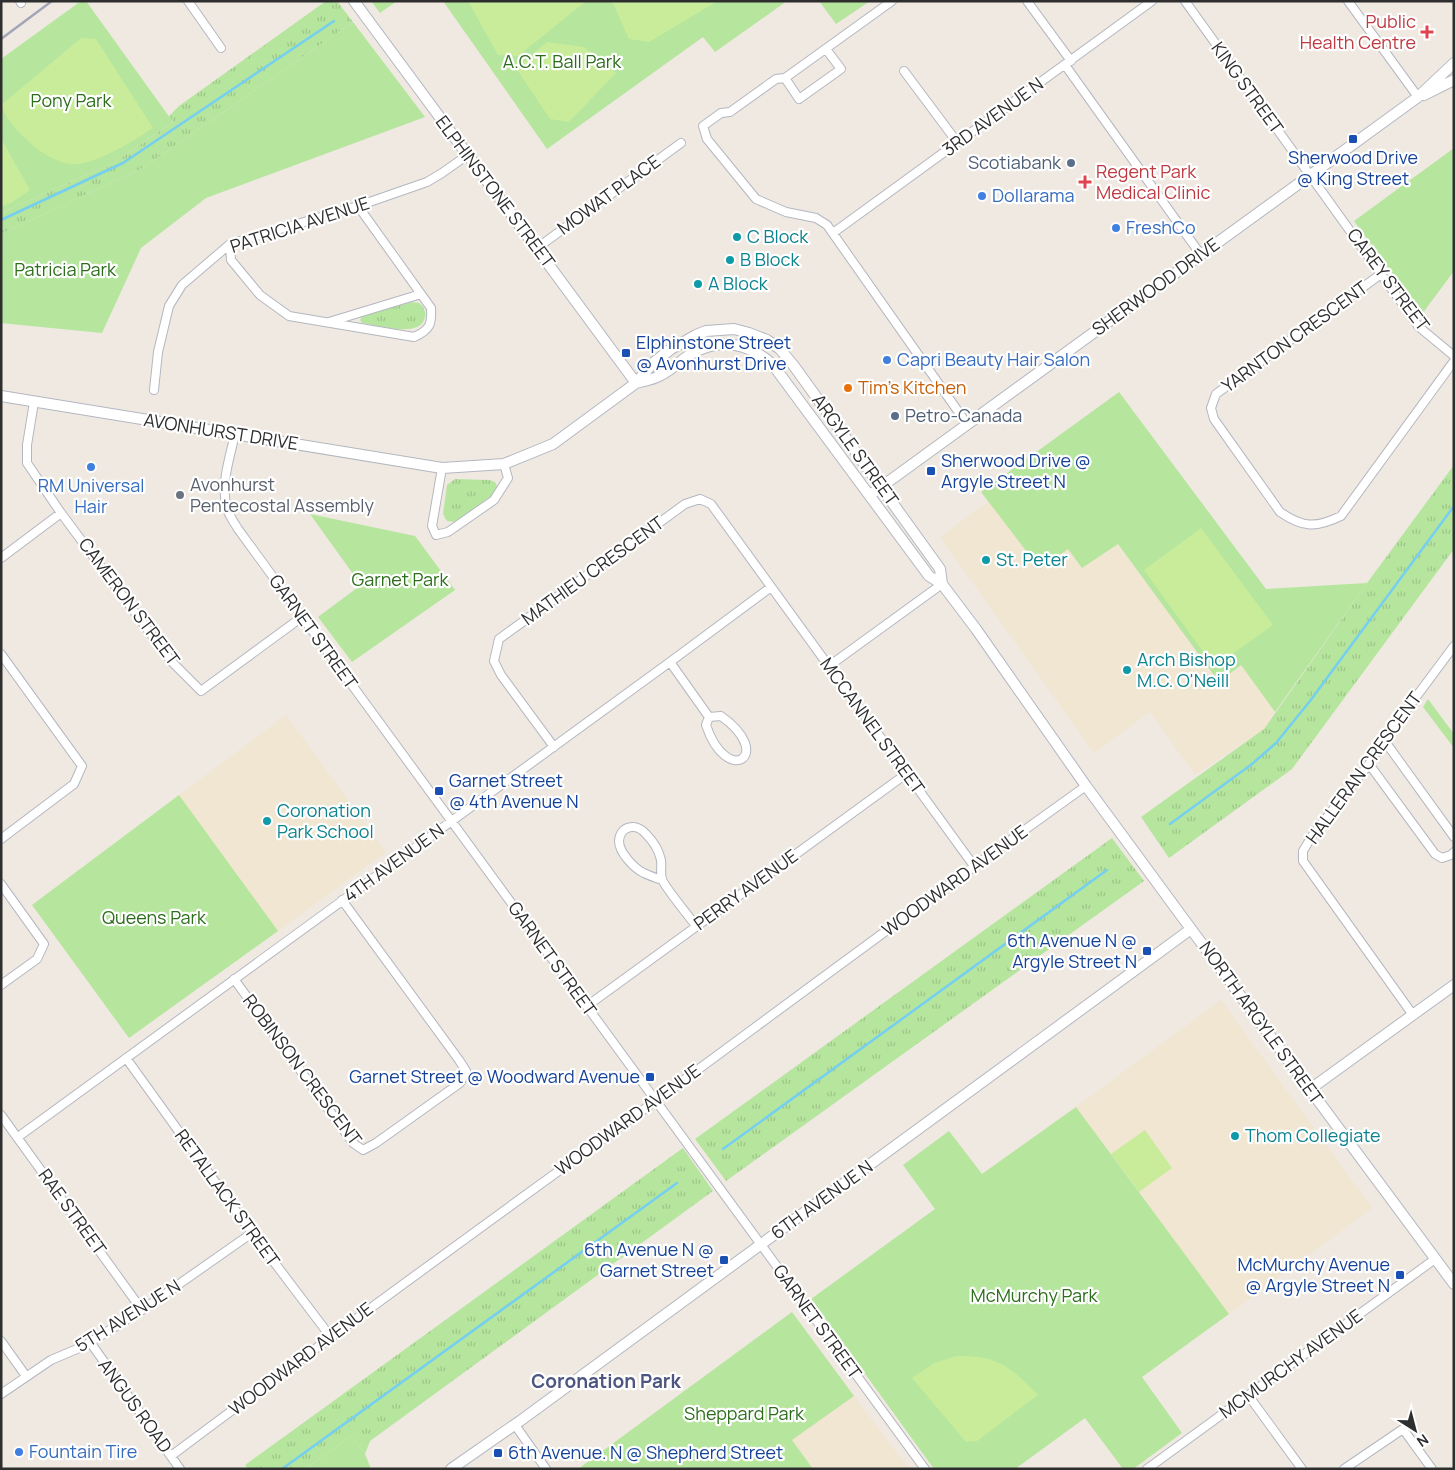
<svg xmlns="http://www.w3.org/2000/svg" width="1455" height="1470" font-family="Manrope,sans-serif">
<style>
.education{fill:#f0e6d1}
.grass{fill:url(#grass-tufts)}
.park{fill:#b6e59e}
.pitch{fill:#c9ec9a}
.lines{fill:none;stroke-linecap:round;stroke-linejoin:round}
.stream{stroke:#75cff0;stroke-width:2.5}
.minor-casing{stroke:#b4b7c1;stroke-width:10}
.tertiary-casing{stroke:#b4b7c1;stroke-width:12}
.minor{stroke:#fff;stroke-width:8}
.tertiary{stroke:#fff;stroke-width:10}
.rail{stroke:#a3a6b8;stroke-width:2.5}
.health-dot{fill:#e0444e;stroke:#fff;stroke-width:2}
.transit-dot{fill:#1a4fb4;stroke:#fff;stroke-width:2}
.service-dot{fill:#5c6f8a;stroke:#fff;stroke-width:2}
.shop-dot{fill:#3f7fe0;stroke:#fff;stroke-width:2}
.culture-dot{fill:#0f9aa8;stroke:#fff;stroke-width:2}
.food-dot{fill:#e8710a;stroke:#fff;stroke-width:2}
.worship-dot{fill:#6b7280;stroke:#fff;stroke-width:2}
.labels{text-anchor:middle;stroke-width:4.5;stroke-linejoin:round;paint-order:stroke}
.health-label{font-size:18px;fill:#be3a42;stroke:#fff;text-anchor:end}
.park-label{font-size:18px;fill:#2c6e1b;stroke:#fff}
.street-label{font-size:18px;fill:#2e2e2e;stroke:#fff}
.transit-label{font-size:18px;fill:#164399;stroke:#fff;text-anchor:start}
.service-label{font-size:18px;fill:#4e5e75;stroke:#fff;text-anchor:end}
.shop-label{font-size:18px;fill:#366cbe;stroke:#fff;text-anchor:start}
.culture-label{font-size:18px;fill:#0d838f;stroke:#fff;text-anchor:start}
.food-label{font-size:18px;fill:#c56008;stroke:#fff;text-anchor:start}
.worship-label{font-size:18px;fill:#5b616d;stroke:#fff;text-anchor:start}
.neighbourhood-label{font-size:19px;font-weight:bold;fill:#4d5680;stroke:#fff}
</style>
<defs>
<pattern id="grass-tufts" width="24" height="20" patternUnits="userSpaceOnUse" patternTransform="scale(1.25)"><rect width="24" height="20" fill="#b6e59e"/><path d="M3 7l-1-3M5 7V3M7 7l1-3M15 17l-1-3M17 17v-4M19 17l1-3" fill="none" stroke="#9dc588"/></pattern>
</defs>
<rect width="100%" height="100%" fill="#efe9e1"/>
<path class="education" d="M 1018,480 L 1082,568 L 1117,543 L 1219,682 L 1241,665 L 1275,712 L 1264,729 L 1195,775 L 1150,712 L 1094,753 L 940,537 Z
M 286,715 L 386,852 L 278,931 L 179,795 Z
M 1221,1000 L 1372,1208 L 1229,1314 L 1076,1107 Z
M 854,1396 L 909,1469 L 813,1469 L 792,1440 Z"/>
<path class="grass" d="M 326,1 L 337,1 L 353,22 L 143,168 L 1,234 L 1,213 L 113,163 L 173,122 L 169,116 L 179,106 Z
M 371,1 L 397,1 L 380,13 Z
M 412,302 L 419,303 C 424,307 426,311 425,317 C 421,339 377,325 362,323 L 360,320 L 362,316 Z
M 1454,465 L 1454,549 L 1292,769 L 1169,858 L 1141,817 L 1264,729 L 1367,583 Z
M 455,479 L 489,480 L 495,482 L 497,486 L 494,494 L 455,522 L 447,521 L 443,514 L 447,485 Z
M 1112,838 L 1144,881 L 726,1181 L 695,1139 Z
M 683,1148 L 713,1191 L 370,1441 L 365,1454 L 351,1436 L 305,1469 L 248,1469 L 245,1465 Z"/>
<path class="park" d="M 81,1 L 86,1 L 173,122 L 113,163 L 1,213 L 1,59 Z
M 443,1 L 787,1 L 715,52 L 703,37 L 547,149 Z
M 819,1 L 870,1 L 836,24 Z
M 353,22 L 425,117 L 206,198 L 141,248 L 102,333 L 1,323 L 1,234 L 143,168 Z
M 1454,148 L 1454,271 L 1422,314 L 1354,221 Z
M 1119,392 L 1266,589 L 1367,583 L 1275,712 L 1241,665 L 1219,682 L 1118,544 L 1082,568 L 1068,549 L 1040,569 L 981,492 Z
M 310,514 L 415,536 L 455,590 L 352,662 L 318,617 L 361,585 Z
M 1428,699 L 1454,734 L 1454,748 L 1423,707 Z
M 179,795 L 278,931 L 129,1038 L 32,905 Z
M 1076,1107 L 1229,1314 L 1142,1377 L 1182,1433 L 1133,1469 L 1123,1469 L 1085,1418 L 1015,1469 L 934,1469 L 811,1299 L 935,1209 L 903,1165 L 949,1131 L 982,1174 Z
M 792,1312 L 854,1396 L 792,1440 L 813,1469 L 578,1469 Z
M 351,1436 L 365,1454 L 371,1469 L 305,1469 Z"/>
<path class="pitch" d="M 468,1 L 584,1 L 585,2 L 518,56 L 498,55 Z
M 612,1 L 715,1 L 716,2 L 649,42 L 629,39 Z
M 81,38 L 96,39 L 153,128 C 135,140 91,168 69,164 C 52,160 38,151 26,139 C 16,130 5,117 1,105 Z
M 547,42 L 584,47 L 616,73 L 569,122 L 550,119 L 516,68 Z
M 1,138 L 30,190 L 11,203 L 1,207 Z
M 1201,528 L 1273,625 L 1214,667 L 1144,570 Z
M 1145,1130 L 1172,1168 L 1139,1192 L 1111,1154 Z
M 956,1356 C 997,1355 1010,1366 1038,1395 L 977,1441 L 966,1442 L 912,1378 L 934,1363 Z"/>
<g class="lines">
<path class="stream" d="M 1,220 L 123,163 L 334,21
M 1170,824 L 1252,764 L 1276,743 L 1310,701 L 1454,506
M 723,1149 L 1107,870
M 282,1469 L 677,1183"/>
<g class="minor-casing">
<path id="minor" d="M 20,1 L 21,3
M 188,1 L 221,48
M 892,1 L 785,78 L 776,79 L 730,112 L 721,113 L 703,126 L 707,139 L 756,199 L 786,212 L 816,218 L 827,225 L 967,424
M 1027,1 L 1071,61
M 1185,1 L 1414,320 L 1419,327 L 1454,356
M 1348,1 L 1418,97
M 1065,65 L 1201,255
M 904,71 L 957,142
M 785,78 L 799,99 L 841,69 L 826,49
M 833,233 L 1152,1
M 230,244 L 231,260 L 260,295 L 289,316 L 414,337 C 430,330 432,324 431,308 L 358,206
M 537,248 L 681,143
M 1381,274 L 1216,394 L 1211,408 L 1214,419 L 1280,512 C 1303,528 1316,528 1341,516 L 1454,361
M 329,322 L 421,294
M 154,390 L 158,352 L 169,306 L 182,285 L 230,244 L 358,206 L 427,182 L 442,173 L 469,154
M 34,402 L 27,445 L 27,463 L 61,513 L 171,661 L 201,691 L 302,617
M 235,434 C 230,457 220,485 227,508 C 229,516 234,522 238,529 L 925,1469
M 442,468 L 432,526 L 436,535 L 448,532 L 494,500 L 508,478 L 504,464
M 1,558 L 61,513
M 1,654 L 82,766 L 74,784 L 1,839
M 670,662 L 709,717
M 829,666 L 942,584
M 721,716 C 776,755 727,788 706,725 L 709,717 Z
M 1384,740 L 1454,837
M 554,747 L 501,675 L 494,661 L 499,639 L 685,504 L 700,499 L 711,504 L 974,866
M 1369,764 L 1435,854 L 1442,858 L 1451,855 L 1454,852
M 662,880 C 656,878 650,876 644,873 C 635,869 619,853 619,841 C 620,825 637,823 646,834 C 653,841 659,851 661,860 C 662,866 660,874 662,879 C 665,888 689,916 696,926
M 1,884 L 44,944 L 37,959 L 1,985
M 234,979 L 353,1143 L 363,1150 L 376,1143 L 460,1083 L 466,1071 L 459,1060 L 342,900
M 587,1006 L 906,774
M 1413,1015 L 1303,861 L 1303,851 L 1312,836 L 1369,764 L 1384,740 L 1454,646
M 126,1058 L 252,1233 L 330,1336
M 1,1115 L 142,1310
M 18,1137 L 670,662 L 771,587
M 1,1341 L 26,1376
M 90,1342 L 180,1469
M 1,1394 L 51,1360 L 84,1346 L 142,1310 L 252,1233
M 1248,1395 L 1302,1469
M 515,1425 L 546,1469
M 171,1456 C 331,1336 492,1219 654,1102 C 798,996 941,889 1086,786
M 1147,1469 L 1435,1259
M 1344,1469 L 1403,1429 L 1432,1469"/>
</g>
<g class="tertiary-casing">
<path id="tertiary" d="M 354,1 L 636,383
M 1424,95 L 1454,80
M 636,383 C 643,381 652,380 659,376 C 670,371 680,361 691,354 C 720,337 749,343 773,365 L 929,576 L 942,584 L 976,629 L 1086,786 L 1191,929 L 1454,1284
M 1,396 L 442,468 L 504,464 L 553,444 L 636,383 L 653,363 L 671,349 L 696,335 L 706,331 L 734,329 L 749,333 L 767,340 L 780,349 L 794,366 L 940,569 L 942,584
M 870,495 L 1418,97 L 1454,63
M 1309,1090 L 1454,985
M 451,1469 L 520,1421 L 1191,929"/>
</g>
<use href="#minor" class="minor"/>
<use href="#tertiary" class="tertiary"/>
<path class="rail" d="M 1,39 L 52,1"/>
</g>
<g class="health-dot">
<path d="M1424.5 24.5h5v5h5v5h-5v5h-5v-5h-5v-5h5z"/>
<path d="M1082.5 174.5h5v5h5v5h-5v5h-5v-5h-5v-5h5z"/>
</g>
<g class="transit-dot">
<rect x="1348" y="134" width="10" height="10" rx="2.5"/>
<rect x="621" y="348" width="10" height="10" rx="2.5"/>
<rect x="926" y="466" width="10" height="10" rx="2.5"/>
<rect x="434" y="786" width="10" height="10" rx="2.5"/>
<rect x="1142" y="946" width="10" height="10" rx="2.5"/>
<rect x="645" y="1072" width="10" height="10" rx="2.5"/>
<rect x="719" y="1255" width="10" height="10" rx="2.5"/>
<rect x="1395" y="1270" width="10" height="10" rx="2.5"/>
<rect x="493" y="1448" width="10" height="10" rx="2.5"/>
</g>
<g class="service-dot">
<circle cx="1071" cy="163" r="5"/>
<circle cx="895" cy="416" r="5"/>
</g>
<g class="shop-dot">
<circle cx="982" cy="196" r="5"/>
<circle cx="1116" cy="228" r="5"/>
<circle cx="887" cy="360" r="5"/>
<circle cx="91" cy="467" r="5"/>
<circle cx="19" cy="1452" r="5"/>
</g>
<g class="culture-dot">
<circle cx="737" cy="237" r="5"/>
<circle cx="730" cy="260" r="5"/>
<circle cx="698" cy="284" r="5"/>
<circle cx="986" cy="560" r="5"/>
<circle cx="1127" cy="670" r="5"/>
<circle cx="267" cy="821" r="5"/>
<circle cx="1235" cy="1136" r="5"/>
</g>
<circle class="food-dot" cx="848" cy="388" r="5"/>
<circle class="worship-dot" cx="180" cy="495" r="5"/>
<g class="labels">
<g class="health-label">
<text x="1416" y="28">Public<tspan x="1416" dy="21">Health Centre</tspan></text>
<text x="1096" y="178" text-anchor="start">Regent Park<tspan x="1096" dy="21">Medical Clinic</tspan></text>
</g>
<g class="park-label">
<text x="562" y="68">A.C.T. Ball Park</text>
<text x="71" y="107">Pony Park</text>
<text x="65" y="276">Patricia Park</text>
<text x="400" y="586">Garnet Park</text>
<text x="154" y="924">Queens Park</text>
<text x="1034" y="1302">McMurchy Park</text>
<text x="744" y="1420">Sheppard Park</text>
</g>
<g class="street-label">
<text transform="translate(1247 88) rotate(54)" y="6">KING STREET</text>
<text transform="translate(993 117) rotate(-36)" y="6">3RD AVENUE N</text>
<text transform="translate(495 192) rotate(53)" y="6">ELPHINSTONE STREET</text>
<text transform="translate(609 195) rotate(-36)" y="6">MOWAT PLACE</text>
<text transform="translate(300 225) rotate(-18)" y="6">PATRICIA AVENUE</text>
<text transform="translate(1388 280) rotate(53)" y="6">CAREY STREET</text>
<text transform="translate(1156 287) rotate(-36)" y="6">SHERWOOD DRIVE</text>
<text transform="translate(1295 337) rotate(-36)" y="6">YARNTON CRESCENT</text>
<text transform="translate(221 432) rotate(9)" y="6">AVONHURST DRIVE</text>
<text transform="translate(855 450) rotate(54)" y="6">ARGYLE STREET</text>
<text transform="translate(593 571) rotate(-36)" y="6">MATHIEU CRESCENT</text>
<text transform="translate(129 602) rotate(53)" y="6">CAMERON STREET</text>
<text transform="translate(313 632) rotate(54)" y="6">GARNET STREET</text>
<text transform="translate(872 726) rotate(54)" y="6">MCCANNEL STREET</text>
<text transform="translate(1364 768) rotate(-54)" y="6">HALLERAN CRESCENT</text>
<text transform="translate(394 863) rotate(-36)" y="6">4TH AVENUE N</text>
<text transform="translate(955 881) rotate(-36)" y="6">WOODWARD AVENUE</text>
<text transform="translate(746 890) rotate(-36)" y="6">PERRY AVENUE</text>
<text transform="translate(552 959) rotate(54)" y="6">GARNET STREET</text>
<text transform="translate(1261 1023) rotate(54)" y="6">NORTH ARGYLE STREET</text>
<text transform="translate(302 1070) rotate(53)" y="6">ROBINSON CRESCENT</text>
<text transform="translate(628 1120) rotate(-36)" y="6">WOODWARD AVENUE</text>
<text transform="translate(227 1198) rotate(54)" y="6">RETALLACK STREET</text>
<text transform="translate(822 1200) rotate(-36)" y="6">6TH AVENUE N</text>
<text transform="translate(72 1212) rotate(54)" y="6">RAE STREET</text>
<text transform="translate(128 1316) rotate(-32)" y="6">5TH AVENUE N</text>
<text transform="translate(817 1322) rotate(54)" y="6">GARNET STREET</text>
<text transform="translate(301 1359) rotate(-37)" y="6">WOODWARD AVENUE</text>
<text transform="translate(1291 1364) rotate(-36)" y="6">MCMURCHY AVENUE</text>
<text transform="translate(135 1406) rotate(54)" y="6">ANGUS ROAD</text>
</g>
<g class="transit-label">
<text x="1353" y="164" text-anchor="middle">Sherwood Drive<tspan x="1353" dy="21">@ King Street</tspan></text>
<text x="636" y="349">Elphinstone Street<tspan x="636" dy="21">@ Avonhurst Drive</tspan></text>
<text x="941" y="467">Sherwood Drive @<tspan x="941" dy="21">Argyle Street N</tspan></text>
<text x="449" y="787">Garnet Street<tspan x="449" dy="21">@ 4th Avenue N</tspan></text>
<text x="1137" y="947" text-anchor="end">6th Avenue N @<tspan x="1137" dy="21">Argyle Street N</tspan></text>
<text x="640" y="1083" text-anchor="end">Garnet Street @ Woodward Avenue</text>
<text x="714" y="1256" text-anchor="end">6th Avenue N @<tspan x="714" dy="21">Garnet Street</tspan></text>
<text x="1390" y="1271" text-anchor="end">McMurchy Avenue<tspan x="1390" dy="21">@ Argyle Street N</tspan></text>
<text x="508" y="1459">6th Avenue. N @ Shepherd Street</text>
</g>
<g class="service-label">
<text x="1061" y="169">Scotiabank</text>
<text x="905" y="422" text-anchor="start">Petro-Canada</text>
</g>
<g class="shop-label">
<text x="992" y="202">Dollarama</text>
<text x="1126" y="234">FreshCo</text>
<text x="897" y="366">Capri Beauty Hair Salon</text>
<text x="91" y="492" text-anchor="middle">RM Universal<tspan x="91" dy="21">Hair</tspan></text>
<text x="29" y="1458">Fountain Tire</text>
</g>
<g class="culture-label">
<text x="747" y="243">C Block</text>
<text x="740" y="266">B Block</text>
<text x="708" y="290">A Block</text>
<text x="996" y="566">St. Peter</text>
<text x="1137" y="666">Arch Bishop<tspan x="1137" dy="21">M.C. O'Neill</tspan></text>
<text x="277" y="817">Coronation<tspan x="277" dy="21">Park School</tspan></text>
<text x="1245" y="1142">Thom Collegiate</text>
</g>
<g class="food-label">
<text x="858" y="394">Tim's Kitchen</text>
</g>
<g class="worship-label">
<text x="190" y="491">Avonhurst<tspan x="190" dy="21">Pentecostal Assembly</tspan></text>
</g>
<g class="neighbourhood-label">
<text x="606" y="1388">Coronation Park</text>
</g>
</g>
<rect width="1455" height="1470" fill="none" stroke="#2e2e2e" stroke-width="5"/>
<g transform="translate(1415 1430) rotate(144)" stroke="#ffffff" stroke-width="4" paint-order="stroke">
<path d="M0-4L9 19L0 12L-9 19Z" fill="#2e2e2e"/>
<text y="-8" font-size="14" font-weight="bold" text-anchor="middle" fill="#2e2e2e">N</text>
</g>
</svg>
